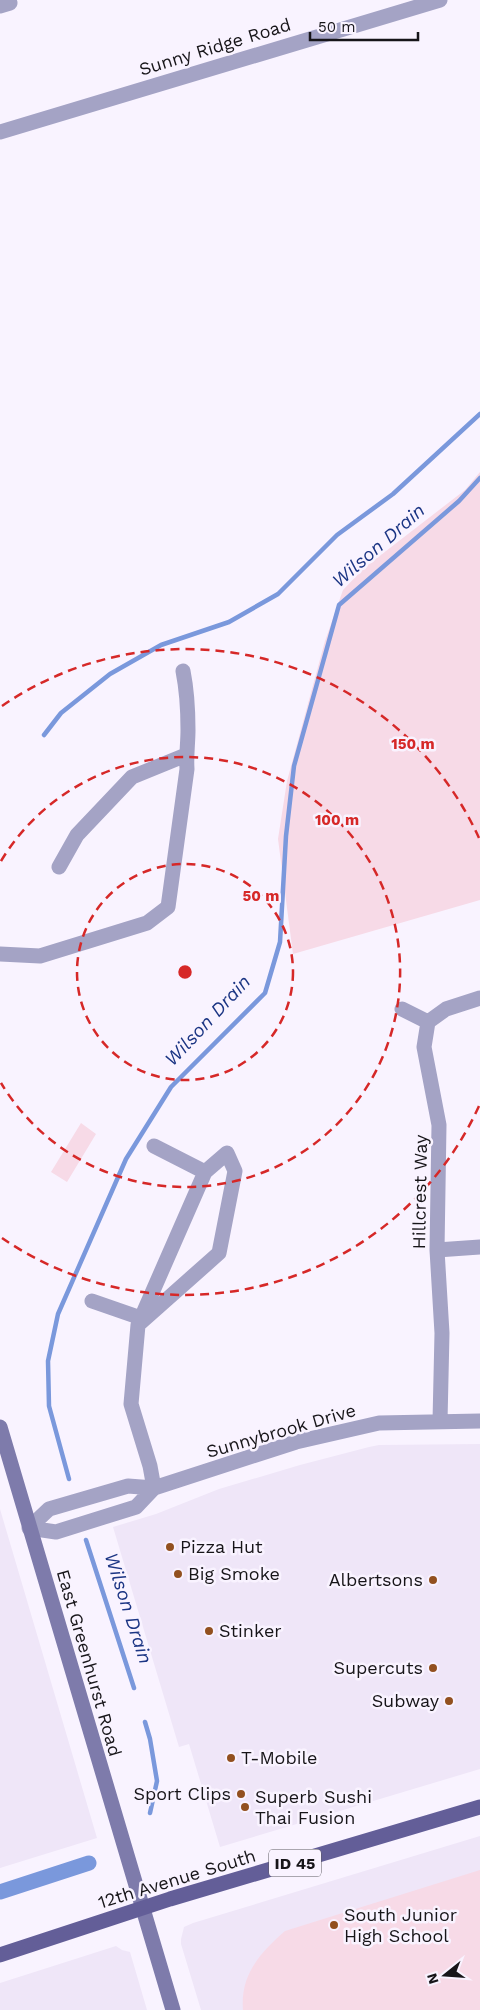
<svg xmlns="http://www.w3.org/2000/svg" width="480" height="2010" font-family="'Work Sans',sans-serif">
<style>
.built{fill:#efe6f8}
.green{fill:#f7dae7}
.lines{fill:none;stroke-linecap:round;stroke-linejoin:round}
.stream{stroke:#7a98dc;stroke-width:4.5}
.canal{stroke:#7a98dc;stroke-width:15}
.minor{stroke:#a4a3c5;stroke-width:15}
.tertiary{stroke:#a4a3c5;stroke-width:15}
.secondary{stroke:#7e7bab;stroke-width:15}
.primary{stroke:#635e98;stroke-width:15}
.ring{fill:none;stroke:#d62828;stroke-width:2.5;stroke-dasharray:9 6}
.poi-dot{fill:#92501f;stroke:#f9f3ff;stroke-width:2}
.labels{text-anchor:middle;stroke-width:5;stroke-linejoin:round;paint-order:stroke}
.shield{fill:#f9f3ff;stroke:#5b585e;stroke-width:1}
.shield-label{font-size:16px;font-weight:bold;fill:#171519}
.street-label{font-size:18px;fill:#171519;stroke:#f9f3ff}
.poi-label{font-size:18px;fill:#171519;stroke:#f9f3ff;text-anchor:start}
.water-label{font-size:19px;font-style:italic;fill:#1b3584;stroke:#f9f3ff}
.centre{fill:#d62828;stroke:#f9f3ff;stroke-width:2.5}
.ring-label{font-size:15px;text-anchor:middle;font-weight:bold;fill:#d62828;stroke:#f9f3ff;stroke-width:5;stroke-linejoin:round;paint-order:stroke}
</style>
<rect width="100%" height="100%" fill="#f9f3ff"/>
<path class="built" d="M 480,1444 L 480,1769 L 220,1847 L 189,1744 L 179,1747 L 113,1527 L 156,1514 L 219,1489 L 300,1465 L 369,1447 L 379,1445 Z
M 0,1509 L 97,1838 L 0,1868 Z
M 480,1836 L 480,2010 L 201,2010 L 181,1944 L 181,1939 L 184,1927 L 193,1923 Z
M 116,1946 L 122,1950 L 130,1952 L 147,2010 L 0,2010 L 0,1983 Z"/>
<path class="green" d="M 480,472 L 480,900 L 293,954 L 278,839 L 287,781 L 325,641 L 343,590 L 364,568 L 465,490 Z
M 81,1123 L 96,1134 L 67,1182 L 51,1172 Z
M 480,1870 L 480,2010 L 243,2010 C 240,1975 260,1953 285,1931 Z"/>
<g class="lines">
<path class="stream" d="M 44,735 L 61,713 L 110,674 L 161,645 L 229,622 L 278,594 L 337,535 L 393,494 L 480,414
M 69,1479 L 49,1406 L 48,1361 L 58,1314 L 126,1159 L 171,1087 L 265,993 L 280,942 L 286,836 L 294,766 L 339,605 L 459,501 L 480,478
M 86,1540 L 134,1688
M 145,1722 L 150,1739 L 157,1781 L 150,1813"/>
<path class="canal" d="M 0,1892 L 89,1863"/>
<path class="minor" d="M 0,6 L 10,3 L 9,0
M 59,867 L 77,835 L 132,777 L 186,755
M 0,954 L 40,956 L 147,923 L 168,907 L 187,769 C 186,756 188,743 188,730 C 188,710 187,691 183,671
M 402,1009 L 428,1022
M 154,1146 L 205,1172
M 437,1250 L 480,1247
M 92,1301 L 141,1318
M 138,1325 L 219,1253 L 235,1171 L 227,1153 L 205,1172 L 138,1325 L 131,1404 L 150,1466 L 154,1488
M 440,1421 L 442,1333 L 437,1250 L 439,1125 L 424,1047 L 428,1022 L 446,1009 L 480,998
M 29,1528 L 49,1509 L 128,1486 L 154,1488 L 296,1442 L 379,1423 L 480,1421
M 29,1528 L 56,1532 L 136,1507 L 154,1488"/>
<path class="tertiary" d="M 0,132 L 440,0"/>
<path class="secondary" d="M 0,1427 L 173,2010"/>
<path class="primary" d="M 0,1955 L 170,1899 L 480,1807"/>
</g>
<g class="ring">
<circle cx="185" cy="972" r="108"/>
<path d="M1 861A215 215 0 1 1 1 1083"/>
<path d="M479 1106A323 323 0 0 1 2 1238M2 706A323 323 0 0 1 479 838"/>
</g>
<g class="poi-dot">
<circle cx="170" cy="1547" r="5"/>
<circle cx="178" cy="1574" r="5"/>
<circle cx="433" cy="1580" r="5"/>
<circle cx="209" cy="1631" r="5"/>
<circle cx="433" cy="1668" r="5"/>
<circle cx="449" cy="1701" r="5"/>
<circle cx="231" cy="1758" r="5"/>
<circle cx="241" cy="1794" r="5"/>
<circle cx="245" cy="1807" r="5"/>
<circle cx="334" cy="1925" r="5"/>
</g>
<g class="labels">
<rect class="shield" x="269" y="1849.5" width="52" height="27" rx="4"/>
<g class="shield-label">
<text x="295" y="1869">ID 45</text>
</g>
<g class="street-label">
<text transform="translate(215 47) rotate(-17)" y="6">Sunny Ridge Road</text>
<text transform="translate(420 1192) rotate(-89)" y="6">Hillcrest Way</text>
<text transform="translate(281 1431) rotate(-16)" y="6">Sunnybrook Drive</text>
<text transform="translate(89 1663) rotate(74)" y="6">East Greenhurst Road</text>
<text transform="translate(177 1879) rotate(-17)" y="6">12th Avenue South</text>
</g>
<g class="poi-label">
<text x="180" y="1553">Pizza Hut</text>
<text x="188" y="1580">Big Smoke</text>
<text x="423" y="1586" text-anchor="end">Albertsons</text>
<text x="219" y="1637">Stinker</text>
<text x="423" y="1674" text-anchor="end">Supercuts</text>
<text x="439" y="1707" text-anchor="end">Subway</text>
<text x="241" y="1764">T-Mobile</text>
<text x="231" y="1800" text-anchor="end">Sport Clips</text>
<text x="255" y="1803">Superb Sushi<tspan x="255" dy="21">Thai Fusion</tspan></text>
<text x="344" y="1921">South Junior<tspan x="344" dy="21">High School</tspan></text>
</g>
<g class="water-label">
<text transform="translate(378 545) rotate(-41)" y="7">Wilson Drain</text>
<text transform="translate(207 1020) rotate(-47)" y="7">Wilson Drain</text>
<text transform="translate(129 1608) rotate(72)" y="7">Wilson Drain</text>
</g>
</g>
<circle cx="185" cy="972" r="8" class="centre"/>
<g class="ring-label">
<text x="413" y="749">150 m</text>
<text x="337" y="825">100 m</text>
<text x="261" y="901">50 m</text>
</g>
<g transform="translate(445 1975) rotate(253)" stroke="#f9f3ff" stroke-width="4" paint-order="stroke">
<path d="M0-4L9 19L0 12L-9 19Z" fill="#171519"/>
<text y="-8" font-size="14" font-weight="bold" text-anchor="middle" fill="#171519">N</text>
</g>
<path d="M310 32v8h108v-8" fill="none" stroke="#171519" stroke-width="2.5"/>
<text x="318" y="32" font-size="15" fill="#171519" stroke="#f9f3ff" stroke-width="4" paint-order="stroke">50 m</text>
</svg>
